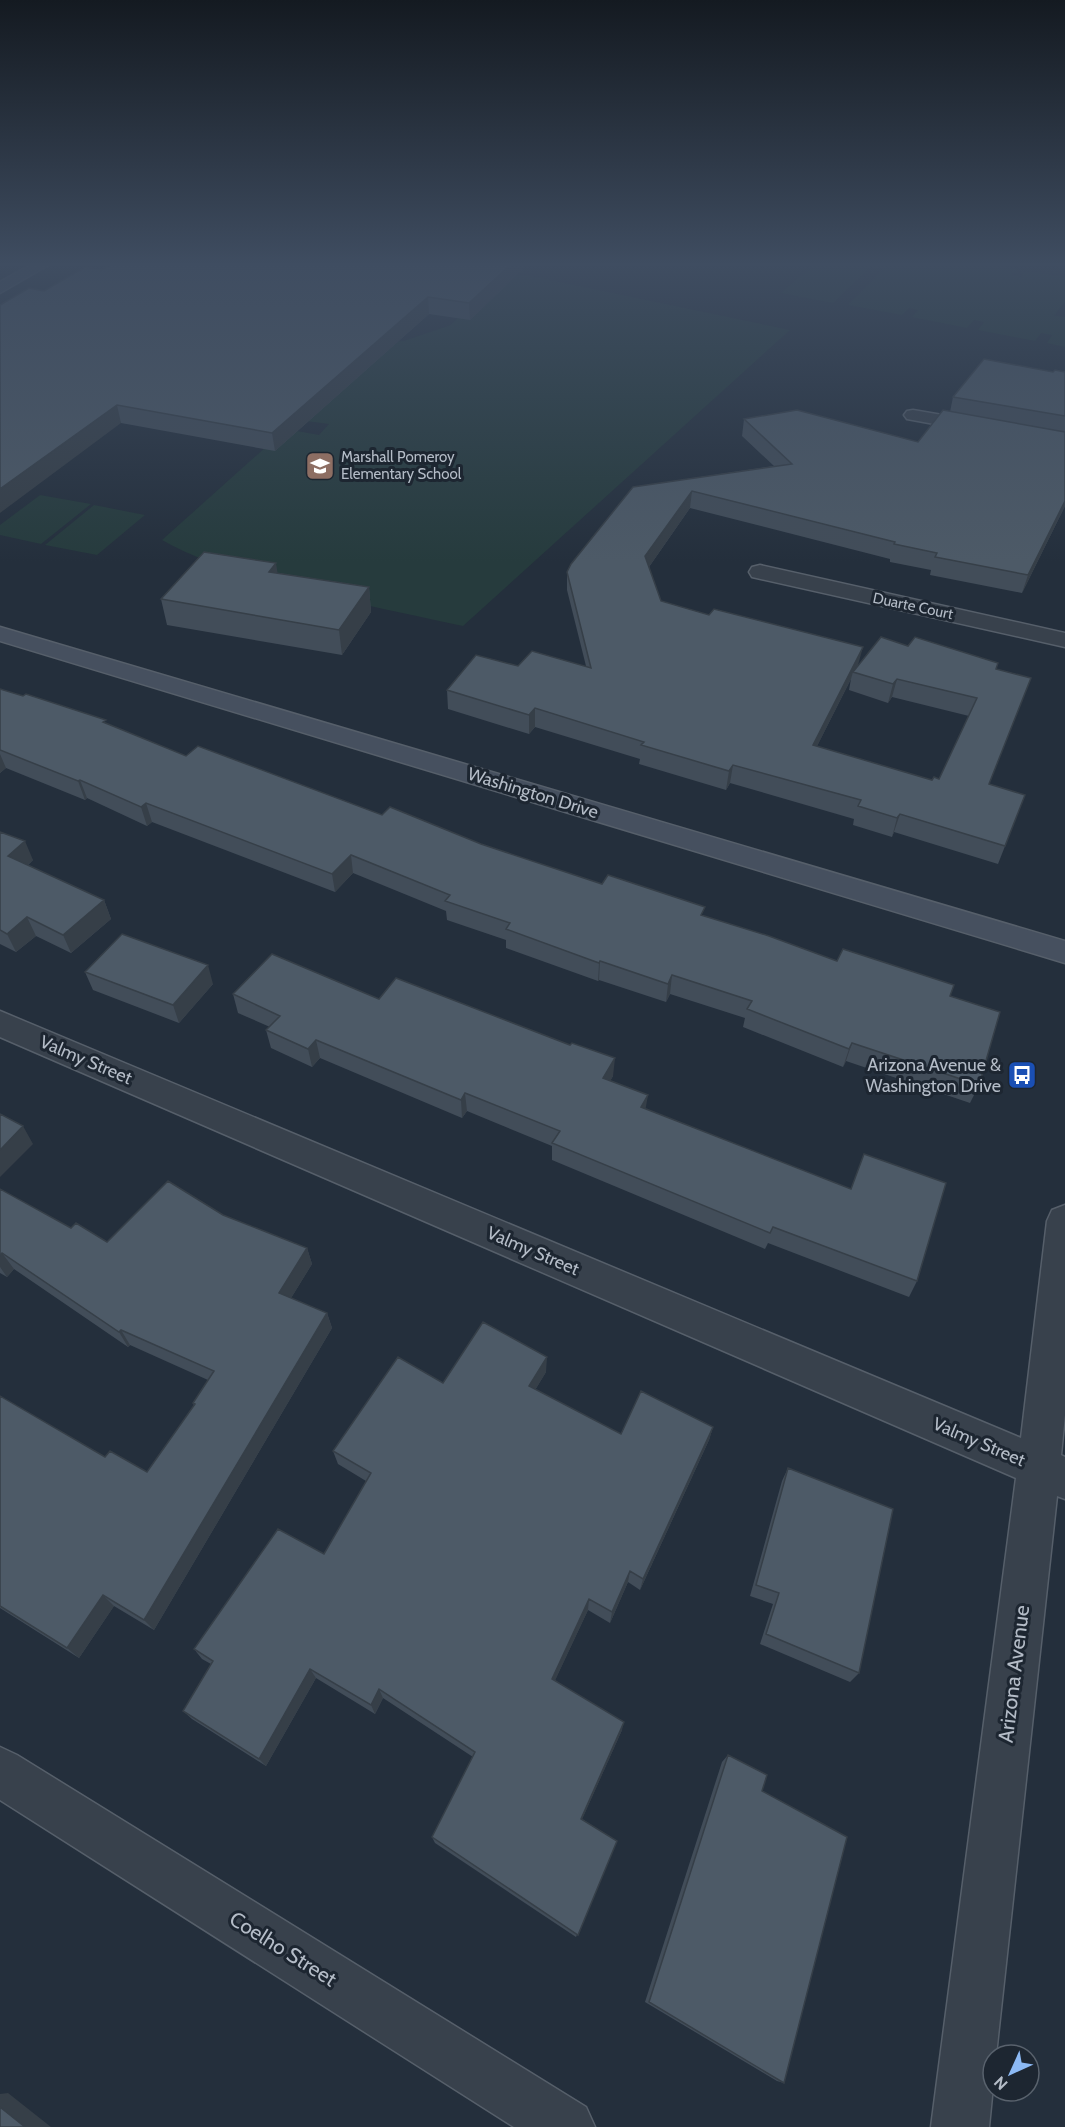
<svg xmlns="http://www.w3.org/2000/svg" width="1065" height="2127" font-family="Cabin,sans-serif">
<style>
.green{fill:#263b3d}
.lines{fill:none;stroke-linecap:round;stroke-linejoin:round}
.street-casing{stroke:#565f6a;stroke-width:3}
.secondary-casing{stroke:#565f6a;stroke-width:3}
.street{fill:#38414c;fill-rule:evenodd}
.secondary{fill:#46505f;fill-rule:evenodd}
.wall{fill:#424d59;fill-rule:evenodd}
.shaded-wall{fill:#363f48}
.building{fill:#4d5a67;stroke:#363f48;stroke-width:1.5}
.labels{text-anchor:middle;stroke-width:6;stroke-linejoin:round;paint-order:stroke}
.far-poi-label{font-size:15px;fill:#b4bcc7;stroke:#1d2631;text-anchor:start}
.far-street-label{font-size:15px;fill:#b4bcc7;stroke:#1d2631}
.street-label{font-size:18px;fill:#b4bcc7;stroke:#1d2631}
.poi-label{font-size:18px;fill:#b4bcc7;stroke:#1d2631;text-anchor:end}
.near-street-label{font-size:21px;fill:#b4bcc7;stroke:#1d2631}
</style>
<rect width="100%" height="100%" fill="#242f3c"/>
<path class="green" d="M 815,264 L 950,264 L 959,266 L 962,264 L 986,264 L 1017,269 L 1012,275 L 1021,277 L 1026,271 L 1065,277 L 1065,302 L 1054,316 L 1065,317 L 1065,347 L 1047,343 L 1052,335 L 1041,333 L 1035,341 L 978,330 L 984,322 L 974,320 L 967,328 L 912,317 L 918,310 L 909,308 L 902,315 L 848,305 L 883,270 L 870,267 L 833,303 L 781,293 Z
M 526,275 L 790,330 L 463,626 C 393,611 324,597 256,577 C 224,567 191,557 162,540 L 286,429 L 319,435 L 329,424 L 298,420 L 381,342 L 404,341 L 451,325 L 496,277 Z
M 40,495 L 91,504 L 41,544 L 0,535 L 0,525 Z
M 94,505 L 145,515 L 97,555 L 45,545 Z"/>
<g class="lines">
<g class="street-casing">
<path id="street" d="M 913,410 L 1065,436 L 1065,448 L 907,419 L 904,415 L 907,411 Z
M 760,565 L 1065,633 L 1065,647 L 752,577 L 749,572 L 752,567 Z
M 0,1011 L 1021,1438 L 1047,1221 L 1052,1210 L 1065,1205 L 1065,1415 L 1061,1455 L 1065,1457 L 1065,1499 L 1057,1496 L 996,2055 L 993,2055 L 993,2086 L 989,2127 L 931,2127 L 1016,1478 L 0,1037 Z
M 0,1747 L 17,1755 L 586,2107 L 595,2127 L 514,2127 L 0,1800 Z"/>
</g>
<g class="secondary-casing">
<path id="secondary" d="M 32,264 L 50,264 L 0,293 L 0,282 Z
M 0,627 L 1065,941 L 1065,963 L 0,641 Z"/>
</g>
<use href="#street" class="street"/>
<use href="#secondary" class="secondary"/>
</g>
<path class="wall" d="M 112,264 L 528,264 L 470,320 L 429,314 L 275,451 L 121,423 L 44,291 L 102,270 Z
M 1053,372 L 1065,372 L 1065,506 L 1022,593 L 930,575 L 931,570 L 890,562 L 890,559 L 690,508 L 649,567 L 661,601 L 858,665 L 908,646 L 1031,678 L 989,784 L 1025,795 L 998,864 L 894,832 L 892,837 L 853,825 L 854,819 L 730,783 L 726,790 L 639,764 L 640,759 L 535,727 L 529,734 L 448,709 L 447,690 L 518,666 L 586,666 L 567,590 L 567,572 L 633,487 L 774,466 L 742,436 L 744,419 L 918,442 L 950,412 L 953,397 ZM 851,679 L 849,690 L 888,703 L 892,697 L 969,716 L 939,779 L 932,780 L 817,746 Z
M 278,573 L 369,587 L 371,612 L 342,655 L 167,625 L 161,599 Z
M 0,689 L 107,724 L 186,756 L 382,815 L 481,844 L 602,884 L 704,916 L 837,961 L 950,996 L 979,1085 L 970,1103 L 846,1061 L 843,1067 L 743,1027 L 745,1018 L 670,994 L 666,1002 L 599,980 L 598,981 L 506,948 L 506,940 L 447,920 L 446,911 L 353,873 L 335,892 L 152,822 L 147,826 L 87,798 L 85,800 L 6,768 L 0,773 Z
M 0,832 L 33,860 L 28,865 L 104,900 L 111,919 L 71,953 L 36,936 L 16,952 L 0,944 Z
M 85,972 L 213,984 L 179,1023 L 93,990 Z
M 233,994 L 379,999 L 613,1076 L 610,1081 L 646,1109 L 917,1281 L 909,1297 L 768,1243 L 765,1249 L 552,1160 L 552,1146 L 467,1111 L 462,1118 L 320,1058 L 312,1067 L 271,1048 L 266,1030 L 270,1027 L 238,1013 Z
M 0,1189 L 71,1228 L 107,1242 L 223,1215 L 307,1248 L 312,1264 L 291,1298 L 327,1313 L 332,1328 L 154,1630 L 114,1606 L 79,1658 L 0,1608 L 0,1396 L 105,1457 L 147,1472 L 194,1406 L 193,1403 L 208,1380 L 130,1345 L 128,1347 L 14,1269 L 7,1277 L 0,1273 Z
M 546,1372 L 535,1390 L 621,1434 L 713,1427 L 709,1440 L 640,1590 L 628,1582 L 610,1623 L 588,1610 L 555,1680 L 622,1730 L 582,1819 L 617,1841 L 576,1937 L 435,1843 L 432,1837 L 473,1757 L 383,1698 L 375,1714 L 316,1678 L 266,1766 L 192,1719 L 183,1711 L 211,1664 L 202,1659 L 194,1649 L 324,1554 L 366,1481 L 338,1464 L 333,1451 L 443,1383 Z
M 788,1468 L 859,1673 L 850,1682 L 760,1644 L 773,1604 L 750,1596 L 782,1481 Z
M 728,1755 L 762,1791 L 784,2083 L 777,2081 L 645,2002 L 722,1762 Z"/>
<path class="shaded-wall" d="M 511,264 L 528,264 L 470,320 L 469,303 Z
M 428,297 L 429,314 L 275,451 L 272,433 Z
M 117,405 L 121,423 L 0,513 L 0,489 Z
M 692,491 L 690,508 L 644,574 L 645,556 Z
M 1065,501 L 1065,506 L 1022,593 L 1028,575 Z
M 276,563 L 280,588 L 269,572 Z
M 369,587 L 371,612 L 342,655 L 339,630 Z
M 863,647 L 858,665 L 853,672 L 851,679 L 808,764 L 813,745 Z
M 897,679 L 892,697 L 888,703 L 893,684 Z
M 535,708 L 535,727 L 529,734 L 529,715 Z
M 0,754 L 6,768 L 0,773 Z
M 733,765 L 730,783 L 726,790 L 729,771 Z
M 80,780 L 87,798 L 85,800 L 78,781 Z
M 146,803 L 152,822 L 147,826 L 141,807 Z
M 900,814 L 894,832 L 892,837 L 897,818 Z
M 25,841 L 33,860 L 17,874 L 8,856 Z
M 351,855 L 353,873 L 335,892 L 332,874 Z
M 104,900 L 111,919 L 71,953 L 63,935 Z
M 27,917 L 36,936 L 16,952 L 7,934 Z
M 600,961 L 599,980 L 598,981 L 599,963 Z
M 208,965 L 213,984 L 179,1023 L 173,1005 Z
M 672,975 L 670,994 L 666,1002 L 668,984 Z
M 316,1040 L 320,1058 L 312,1067 L 308,1049 Z
M 852,1043 L 846,1061 L 843,1067 L 849,1049 Z
M 615,1058 L 613,1076 L 602,1096 L 603,1078 Z
M 465,1093 L 467,1111 L 462,1118 L 461,1100 Z
M 648,1095 L 645,1112 L 641,1107 Z
M 23,1126 L 33,1144 L 0,1177 L 0,1150 Z
M 307,1248 L 312,1264 L 285,1308 L 279,1293 Z
M 2,1253 L 14,1269 L 7,1277 L 0,1267 L 0,1256 Z
M 327,1313 L 332,1328 L 154,1630 L 144,1620 Z
M 121,1330 L 130,1345 L 128,1347 L 119,1332 Z
M 547,1357 L 546,1372 L 529,1400 L 529,1386 Z
M 713,1427 L 709,1440 L 640,1590 L 643,1579 Z
M 630,1571 L 628,1582 L 610,1623 L 612,1612 Z
M 103,1595 L 114,1606 L 79,1658 L 67,1648 Z
M 589,1599 L 588,1610 L 552,1687 L 552,1679 Z
M 310,1669 L 316,1678 L 266,1766 L 259,1759 Z
M 379,1689 L 383,1698 L 375,1714 L 371,1705 Z
M 624,1722 L 622,1730 L 580,1824 L 581,1819 Z
M 8,2093 L 51,2127 L 25,2127 L 0,2107 L 0,2094 Z"/>
<path class="building" d="M 112,264 L 511,264 L 469,303 L 428,297 L 272,433 L 117,405 L 0,489 L 0,305 L 29,288 L 44,291 L 85,267 L 102,270 Z
M 984,359 L 1053,372 L 1055,370 L 1065,372 L 1065,416 L 953,397 Z
M 797,410 L 918,442 L 943,410 L 1065,432 L 1065,501 L 1028,575 L 935,557 L 937,553 L 894,544 L 895,542 L 692,491 L 645,556 L 661,601 L 709,615 L 714,609 L 863,647 L 813,745 L 932,780 L 934,777 L 939,779 L 977,698 L 897,679 L 893,684 L 853,672 L 881,637 L 908,646 L 915,637 L 998,663 L 996,669 L 1031,678 L 989,784 L 1025,795 L 1005,846 L 900,814 L 897,818 L 858,806 L 861,800 L 733,765 L 729,771 L 641,745 L 644,742 L 535,708 L 529,715 L 447,690 L 476,655 L 518,666 L 532,651 L 591,668 L 567,572 L 571,564 L 633,487 L 792,464 L 744,419 Z
M 204,552 L 276,563 L 269,572 L 369,587 L 339,630 L 161,599 Z
M 0,689 L 23,696 L 26,694 L 106,720 L 103,722 L 186,756 L 198,746 L 382,815 L 390,807 L 481,844 L 602,884 L 608,875 L 705,907 L 701,915 L 769,936 L 837,961 L 843,949 L 954,985 L 950,996 L 1000,1012 L 979,1085 L 852,1043 L 849,1049 L 747,1009 L 752,1001 L 672,975 L 668,984 L 600,961 L 599,963 L 506,929 L 510,923 L 445,901 L 450,895 L 351,855 L 332,874 L 146,803 L 141,807 L 80,780 L 78,781 L 0,750 Z
M 0,832 L 25,841 L 8,856 L 104,900 L 63,935 L 27,917 L 7,934 L 0,930 Z
M 122,934 L 208,965 L 173,1005 L 85,972 Z
M 272,954 L 379,999 L 396,978 L 570,1045 L 572,1043 L 615,1058 L 603,1078 L 648,1095 L 641,1107 L 851,1189 L 864,1154 L 946,1183 L 917,1281 L 773,1227 L 770,1233 L 552,1143 L 560,1131 L 465,1093 L 461,1100 L 316,1040 L 308,1049 L 266,1030 L 280,1016 L 233,994 Z
M 0,1114 L 23,1126 L 0,1150 Z
M 168,1181 L 223,1215 L 307,1248 L 279,1293 L 327,1313 L 144,1620 L 103,1595 L 67,1648 L 0,1606 L 0,1396 L 105,1457 L 110,1451 L 147,1472 L 195,1404 L 193,1403 L 214,1371 L 121,1330 L 119,1332 L 2,1253 L 0,1256 L 0,1189 L 71,1228 L 76,1223 L 107,1242 Z
M 483,1322 L 547,1357 L 529,1386 L 621,1434 L 641,1391 L 713,1427 L 643,1579 L 630,1571 L 612,1612 L 589,1599 L 552,1679 L 624,1722 L 581,1819 L 617,1841 L 578,1935 L 432,1837 L 475,1752 L 379,1689 L 371,1705 L 310,1669 L 259,1759 L 183,1711 L 213,1661 L 194,1649 L 278,1529 L 324,1554 L 371,1473 L 333,1451 L 398,1357 L 443,1383 Z
M 788,1468 L 893,1509 L 859,1673 L 766,1634 L 779,1593 L 756,1585 Z
M 728,1755 L 767,1775 L 762,1791 L 847,1837 L 784,2083 L 649,2002 Z
M 0,2107 L 25,2127 L 0,2127 Z"/>
<linearGradient id="sky" x2="0" y2="1"><stop stop-color="#141a21"/><stop offset="0.47" stop-color="#3f4d61"/><stop offset="1" stop-color="#3f4d61" stop-opacity="0"/></linearGradient>
<rect width="1065" height="562" fill="url(#sky)"/>
<defs>
<g id="school-square" transform="scale(1.5)"><rect x="-9" y="-9" width="18" height="18" rx="4" fill="#8d6e63" stroke="#1d2631"/><path d="M0-5L7-2L0 1L-7-2ZM-4 1L0 2.5L4 1V4Q0 6-4 4Z" fill="#fff"/></g>
<g id="bus-square" transform="scale(1.5)"><rect x="-9" y="-9" width="18" height="18" rx="4" fill="#1a4fb4" stroke="#1d2631"/><path d="M-5-6H5V4H4V6H2V4H-2V6H-4V4H-5ZM-3.5-4V0h7V-4ZM-3.5 1.2v1.5H-2V1.2ZM2 1.2v1.5H3.5V1.2Z" fill="#fff"/></g>
</defs>
<g fill-rule="evenodd">
<use href="#school-square" x="320" y="466"/>
<use href="#bus-square" x="1022" y="1075"/>
</g>
<g class="labels">
<g class="far-poi-label">
<text x="341" y="462">Marshall Pomeroy<tspan x="341" dy="17">Elementary School</tspan></text>
</g>
<g class="far-street-label">
<text transform="translate(913 606) rotate(12)" y="5">Duarte Court</text>
</g>
<g class="street-label">
<text transform="translate(533 793) rotate(17)" y="6">Washington Drive</text>
<text transform="translate(86 1060) rotate(23)" y="6">Valmy Street</text>
<text transform="translate(533 1251) rotate(23)" y="6">Valmy Street</text>
<text transform="translate(979 1442) rotate(23)" y="6">Valmy Street</text>
</g>
<g class="poi-label">
<text x="1001" y="1071">Arizona Avenue &amp;<tspan x="1001" dy="21">Washington Drive</tspan></text>
</g>
<g class="near-street-label">
<text transform="translate(1014 1674) rotate(-83)" y="7">Arizona Avenue</text>
<text transform="translate(283 1949) rotate(32)" y="7">Coelho Street</text>
</g>
</g>
<g transform="translate(1011 2073) rotate(225)"><circle r="28" fill="#1d2631" stroke="#59626d" stroke-width="1.5"/>
<path d="M0-4.5L10 22L0 15L-10 22Z" fill="#8cb9f4"/>
<text y="-9" font-size="16" font-weight="bold" text-anchor="middle" fill="#b4bcc7">N</text>
</g>
</svg>
